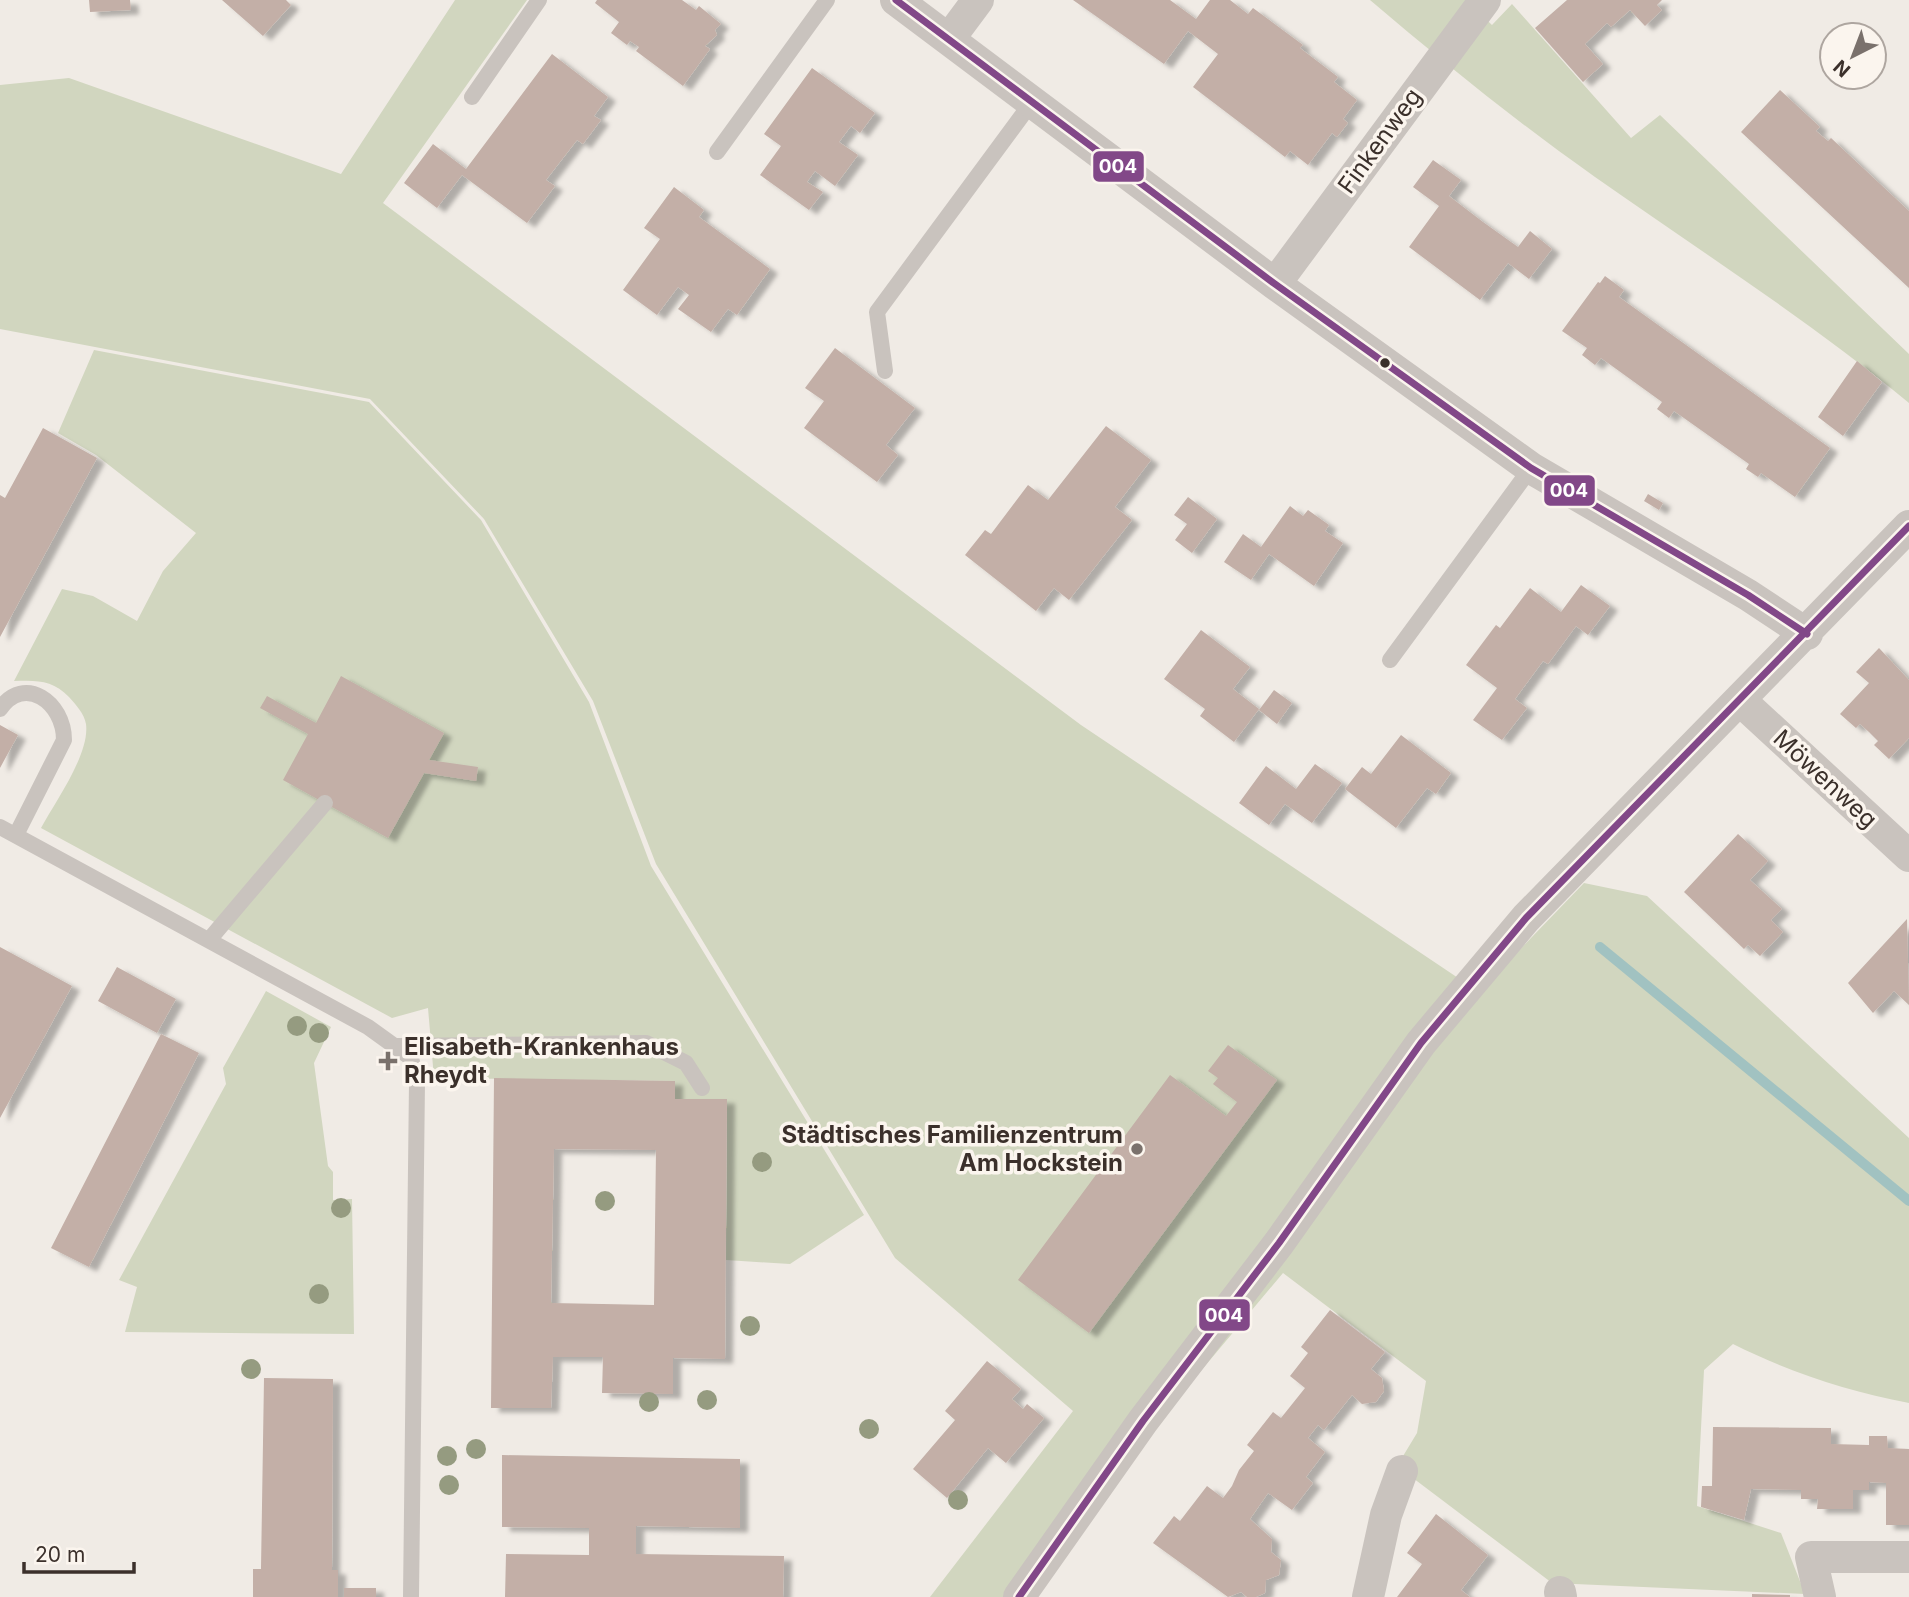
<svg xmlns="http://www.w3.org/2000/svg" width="1909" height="1597" font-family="Inter,sans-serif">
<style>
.green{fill:#d1d6bf}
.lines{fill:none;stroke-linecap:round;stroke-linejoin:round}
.stream{stroke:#a1c2c1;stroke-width:10}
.building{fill:#c3afa7;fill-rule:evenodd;filter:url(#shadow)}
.service{stroke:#c9c3be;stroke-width:16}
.minor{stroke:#c9c3be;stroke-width:32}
.bus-1-casing{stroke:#fbf5ee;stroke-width:12}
.bus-1{stroke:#824888;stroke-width:7}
.tree{fill:#959b80}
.bus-dot{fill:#3b302b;stroke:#fbf5ee;stroke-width:2.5}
.poi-dot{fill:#7a716c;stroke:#fbf5ee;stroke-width:2.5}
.labels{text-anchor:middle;stroke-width:7;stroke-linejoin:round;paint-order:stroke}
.street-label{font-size:24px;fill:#3b302b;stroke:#fbf5ee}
.poi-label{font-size:24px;font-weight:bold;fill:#3b302b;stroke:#fbf5ee;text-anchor:start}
.line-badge{stroke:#fbf5ee;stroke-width:2.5}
.badge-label{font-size:19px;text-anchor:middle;font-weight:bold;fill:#fff}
</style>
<defs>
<filter id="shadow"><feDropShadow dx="8" dy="4.5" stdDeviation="2" flood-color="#0004"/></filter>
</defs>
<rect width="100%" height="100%" fill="#f0ebe5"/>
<path class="green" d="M 455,0 L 527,0 L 383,203 L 1081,725 L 1479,992 L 1584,883 L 1647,896 L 1909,1138 L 1909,1403 C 1847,1391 1789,1372 1733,1344 L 1704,1370 L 1697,1506 L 1781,1533 L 1805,1594 L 1552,1583 L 1397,1466 L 1417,1433 L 1426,1381 L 1283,1273 L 1153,1428 L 1034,1597 L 930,1597 L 1073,1411 L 895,1258 L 656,864 L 593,701 L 484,519 L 370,399 L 0,329 L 0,85 L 69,78 L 341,174 Z
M 1370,0 L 1466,0 L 1492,25 L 1512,4 L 1631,138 L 1660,115 L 1909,354 L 1909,403 C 1810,321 1700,251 1595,177 C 1517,122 1443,62 1370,0 Z
M 94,350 L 369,402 L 481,520 L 589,702 L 651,866 L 864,1215 L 790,1264 L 726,1260 L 727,1099 L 675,1099 L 675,1081 L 434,1078 L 428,1008 L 392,1018 L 41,828 C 55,802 90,754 86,724 C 84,713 76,705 69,697 C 53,680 37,680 14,681 L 62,589 L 93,596 L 137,621 L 163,571 L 196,533 L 96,455 L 58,433 Z
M 266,991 L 331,1027 L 314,1063 L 328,1166 L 333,1172 L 333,1200 L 352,1199 L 354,1334 L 125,1332 L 137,1287 L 119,1280 L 226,1084 L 223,1068 Z"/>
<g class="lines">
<path class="stream" d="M 1600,947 L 1909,1201"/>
</g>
<path class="building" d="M 89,0 L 130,0 L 131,10 L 90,12 Z
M 222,0 L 286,0 L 291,5 L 263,36 Z
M 597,0 L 682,0 L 696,10 L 699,6 L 721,24 L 715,30 L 717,35 L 705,46 L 710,49 L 683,86 L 636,51 L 639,47 L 630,41 L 627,45 L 611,33 L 619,22 L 595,3 Z
M 1073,0 L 1170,0 L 1196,19 L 1210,0 L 1230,0 L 1248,14 L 1253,8 L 1303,45 L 1300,48 L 1338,77 L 1334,82 L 1357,100 L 1343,119 L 1348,123 L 1337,137 L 1332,133 L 1308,165 L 1290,151 L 1285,157 L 1193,87 L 1218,54 L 1188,31 L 1164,64 Z
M 1567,0 L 1662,0 L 1657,5 L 1662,10 L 1645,26 L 1630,10 L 1611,27 L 1607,23 L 1585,44 L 1603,64 L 1583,82 L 1535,28 Z
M 552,54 L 608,97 L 594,116 L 601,120 L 583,144 L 577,140 L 546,180 L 555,186 L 527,223 L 462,175 L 437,208 L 404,183 L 433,144 L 466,169 Z
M 812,68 L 875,113 L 860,133 L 851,126 L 839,142 L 858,155 L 835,186 L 815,171 L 807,182 L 823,192 L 809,210 L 760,175 L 781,146 L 764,134 Z
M 1780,90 L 1820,127 L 1816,131 L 1828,141 L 1831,138 L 1909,211 L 1909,288 L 1741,132 Z
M 1433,160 L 1461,180 L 1449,196 L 1483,222 L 1518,247 L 1530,231 L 1552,249 L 1529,279 L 1508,263 L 1480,300 L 1409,247 L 1439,206 L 1413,187 Z
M 674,187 L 704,210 L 699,217 L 770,269 L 737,315 L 728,309 L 711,332 L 678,309 L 689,295 L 678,287 L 657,315 L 623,290 L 660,239 L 644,228 Z
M 1605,276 L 1624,290 L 1619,297 L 1830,448 L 1795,497 L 1761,473 L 1758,477 L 1746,469 L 1749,464 L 1674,411 L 1669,418 L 1657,409 L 1662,402 L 1601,358 L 1595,365 L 1582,355 L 1587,348 L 1562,331 L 1598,282 L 1600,283 Z
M 835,348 L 915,408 L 886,445 L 898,455 L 877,482 L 804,428 L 824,401 L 805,388 Z
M 1857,361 L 1882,382 L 1843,436 L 1818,417 Z
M 1106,426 L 1151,460 L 1115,507 L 1132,520 L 1069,600 L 1054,588 L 1036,611 L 965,555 L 985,530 L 991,534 L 1028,485 L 1048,500 Z
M 43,428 L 97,458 L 0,637 L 0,495 L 5,498 Z
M 1648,494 L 1663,503 L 1659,510 L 1644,501 Z
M 1188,497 L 1217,519 L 1192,553 L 1175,540 L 1187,524 L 1174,515 Z
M 1290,506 L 1303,516 L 1308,510 L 1329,525 L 1325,531 L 1343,543 L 1314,586 L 1269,554 L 1251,580 L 1224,562 L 1243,534 L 1261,547 Z
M 1581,585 L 1610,606 L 1588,635 L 1576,626 L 1548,664 L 1543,661 L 1515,699 L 1527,708 L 1502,740 L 1473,720 L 1497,688 L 1466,665 L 1496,625 L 1500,628 L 1530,588 L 1561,612 Z
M 1201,630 L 1250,667 L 1233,689 L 1259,709 L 1234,742 L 1200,716 L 1205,709 L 1164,679 Z
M 1879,648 L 1909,680 L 1909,738 L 1889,759 L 1874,745 L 1878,741 L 1869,732 L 1860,724 L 1856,728 L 1840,714 L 1869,683 L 1856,672 Z
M 341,676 L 444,733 L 429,760 L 478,767 L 476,781 L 424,773 L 388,838 L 283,780 L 308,734 L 260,708 L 267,696 L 316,723 Z
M 1274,690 L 1292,703 L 1277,724 L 1259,710 Z
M 0,725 L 18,735 L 0,768 Z
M 1401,735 L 1451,773 L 1436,794 L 1427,788 L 1396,828 L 1345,789 L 1362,767 L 1371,774 Z
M 1315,764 L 1342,783 L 1312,823 L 1285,804 L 1269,825 L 1239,803 L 1266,766 L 1296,789 Z
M 1738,834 L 1768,861 L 1750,880 L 1782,909 L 1771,920 L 1783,932 L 1760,956 L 1748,945 L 1744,949 L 1684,892 Z
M 1907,919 L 1909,1005 L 1894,991 L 1873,1013 L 1848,983 Z
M 0,947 L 72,986 L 0,1118 Z
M 117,967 L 176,999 L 157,1033 L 98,1001 Z
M 161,1034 L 199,1053 L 89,1267 L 51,1248 Z
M 1228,1045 L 1277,1080 L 1089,1333 L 1018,1280 L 1170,1075 L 1226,1116 L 1237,1102 L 1213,1084 L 1218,1078 L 1208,1071 Z
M 494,1078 L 675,1081 L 675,1099 L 727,1099 L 725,1359 L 673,1358 L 673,1394 L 602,1393 L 603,1357 L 553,1357 L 551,1408 L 491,1408 ZM 554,1149 L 656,1150 L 654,1305 L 551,1303 Z
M 1330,1310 L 1385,1352 L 1371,1369 L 1382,1378 L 1384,1391 L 1376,1402 L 1362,1404 L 1352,1395 L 1324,1430 L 1318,1425 L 1308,1438 L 1325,1452 L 1306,1477 L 1313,1483 L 1292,1510 L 1268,1493 L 1250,1519 L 1272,1539 L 1271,1552 L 1281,1560 L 1279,1575 L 1266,1580 L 1265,1593 L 1256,1597 L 1247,1597 L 1241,1592 L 1228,1597 L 1153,1543 L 1174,1516 L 1180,1521 L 1207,1486 L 1223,1498 L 1232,1486 L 1239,1470 L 1254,1451 L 1247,1445 L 1273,1412 L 1281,1418 L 1305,1388 L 1290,1376 L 1308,1353 L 1301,1347 Z
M 987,1361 L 1021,1389 L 1012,1399 L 1023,1409 L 1027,1404 L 1044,1418 L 1006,1463 L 988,1448 L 947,1498 L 913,1469 L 955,1420 L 945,1411 Z
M 264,1378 L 333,1379 L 332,1570 L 338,1570 L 338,1597 L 253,1597 L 253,1569 L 261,1569 Z
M 1713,1427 L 1831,1428 L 1831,1444 L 1869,1445 L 1869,1436 L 1887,1436 L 1888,1448 L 1909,1449 L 1909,1525 L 1886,1525 L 1886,1483 L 1869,1482 L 1869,1490 L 1853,1490 L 1853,1509 L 1817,1509 L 1818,1499 L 1801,1499 L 1801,1490 L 1751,1489 L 1744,1520 L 1701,1507 L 1702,1486 L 1712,1486 Z
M 502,1455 L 740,1459 L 740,1528 L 636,1526 L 636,1554 L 784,1556 L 783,1597 L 505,1597 L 506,1554 L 589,1555 L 589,1528 L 502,1527 Z
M 1436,1514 L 1488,1555 L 1461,1590 L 1470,1597 L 1397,1597 L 1422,1564 L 1407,1553 Z
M 344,1588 L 376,1588 L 376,1597 L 344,1597 Z
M 1752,1594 L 1790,1595 L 1790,1597 L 1752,1597 Z"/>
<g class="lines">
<path class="service" d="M 472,97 L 539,0
M 717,152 L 827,0
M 885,371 L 877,312 L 1032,102
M 1390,660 L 1531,468
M 0,709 C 24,674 64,702 64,740 L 16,835
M 0,827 L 368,1027 L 411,1058 L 417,1082 L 411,1597
M 209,940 L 325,803
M 398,1046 L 646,1043 L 686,1063 L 702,1088"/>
<path class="minor" d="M 896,0 L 1275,284 L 1531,468 L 1748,595 L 1807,634
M 949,39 L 978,0
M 1275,284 L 1485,0
M 1741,701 L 1909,856
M 1560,1592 L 1561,1597
M 1019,1597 L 1143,1421 L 1279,1243 L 1421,1043 L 1526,918 L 1909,526
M 1368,1597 L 1386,1515 L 1402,1471
M 1820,1597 L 1811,1557 L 1909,1557"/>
<g class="bus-1-casing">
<path id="bus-1" d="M 896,0 L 1275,284 L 1531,468 L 1748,595 L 1807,634
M 1019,1597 L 1143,1421 L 1279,1243 L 1421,1043 L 1526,918 L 1909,526"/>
</g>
<use href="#bus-1" class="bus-1"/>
</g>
<g class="tree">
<circle cx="297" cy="1026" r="10"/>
<circle cx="319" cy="1033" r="10"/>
<circle cx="762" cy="1162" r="10"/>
<circle cx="605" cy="1201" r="10"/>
<circle cx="341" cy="1208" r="10"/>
<circle cx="319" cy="1294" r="10"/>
<circle cx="750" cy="1326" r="10"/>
<circle cx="251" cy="1369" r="10"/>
<circle cx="707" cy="1400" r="10"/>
<circle cx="649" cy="1402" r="10"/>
<circle cx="869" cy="1429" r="10"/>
<circle cx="476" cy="1449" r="10"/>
<circle cx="447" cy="1456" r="10"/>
<circle cx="449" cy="1485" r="10"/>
<circle cx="958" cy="1500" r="10"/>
</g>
<circle class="bus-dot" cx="1385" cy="363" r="6"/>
<g class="poi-dot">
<path d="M384.5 1050.5h7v7h7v7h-7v7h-7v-7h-7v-7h7z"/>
<circle cx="1137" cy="1149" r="7"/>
</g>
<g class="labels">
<g class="street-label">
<text transform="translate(1380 141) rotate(-54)" y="8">Finkenweg</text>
<text transform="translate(1825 779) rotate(43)" y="8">Möwenweg</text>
</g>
<g class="poi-label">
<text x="404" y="1055">Elisabeth-Krankenhaus<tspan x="404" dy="28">Rheydt</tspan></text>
<text x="1123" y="1143" text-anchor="end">Städtisches Familienzentrum<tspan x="1123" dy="28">Am Hockstein</tspan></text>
</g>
</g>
<g class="line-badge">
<rect x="1092" y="150" width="53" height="33" rx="7" fill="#824888"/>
<rect x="1543" y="474" width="53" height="33" rx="7" fill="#824888"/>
<rect x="1198" y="1298" width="53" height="34" rx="7" fill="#824888"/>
</g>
<g class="badge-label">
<text x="1118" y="173">004</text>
<text x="1569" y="497">004</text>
<text x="1224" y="1322">004</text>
</g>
<g transform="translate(1853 56) rotate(222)"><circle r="33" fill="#fbf5ee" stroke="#aea6a0" stroke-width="2"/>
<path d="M0-5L12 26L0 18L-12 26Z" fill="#7a716c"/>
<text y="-10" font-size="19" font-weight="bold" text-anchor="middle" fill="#3b302b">N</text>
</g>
<path d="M24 1562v10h110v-10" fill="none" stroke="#3b302b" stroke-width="3.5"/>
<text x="35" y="1562" font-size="21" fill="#3b302b" stroke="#fbf5ee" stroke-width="5" paint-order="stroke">20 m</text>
</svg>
